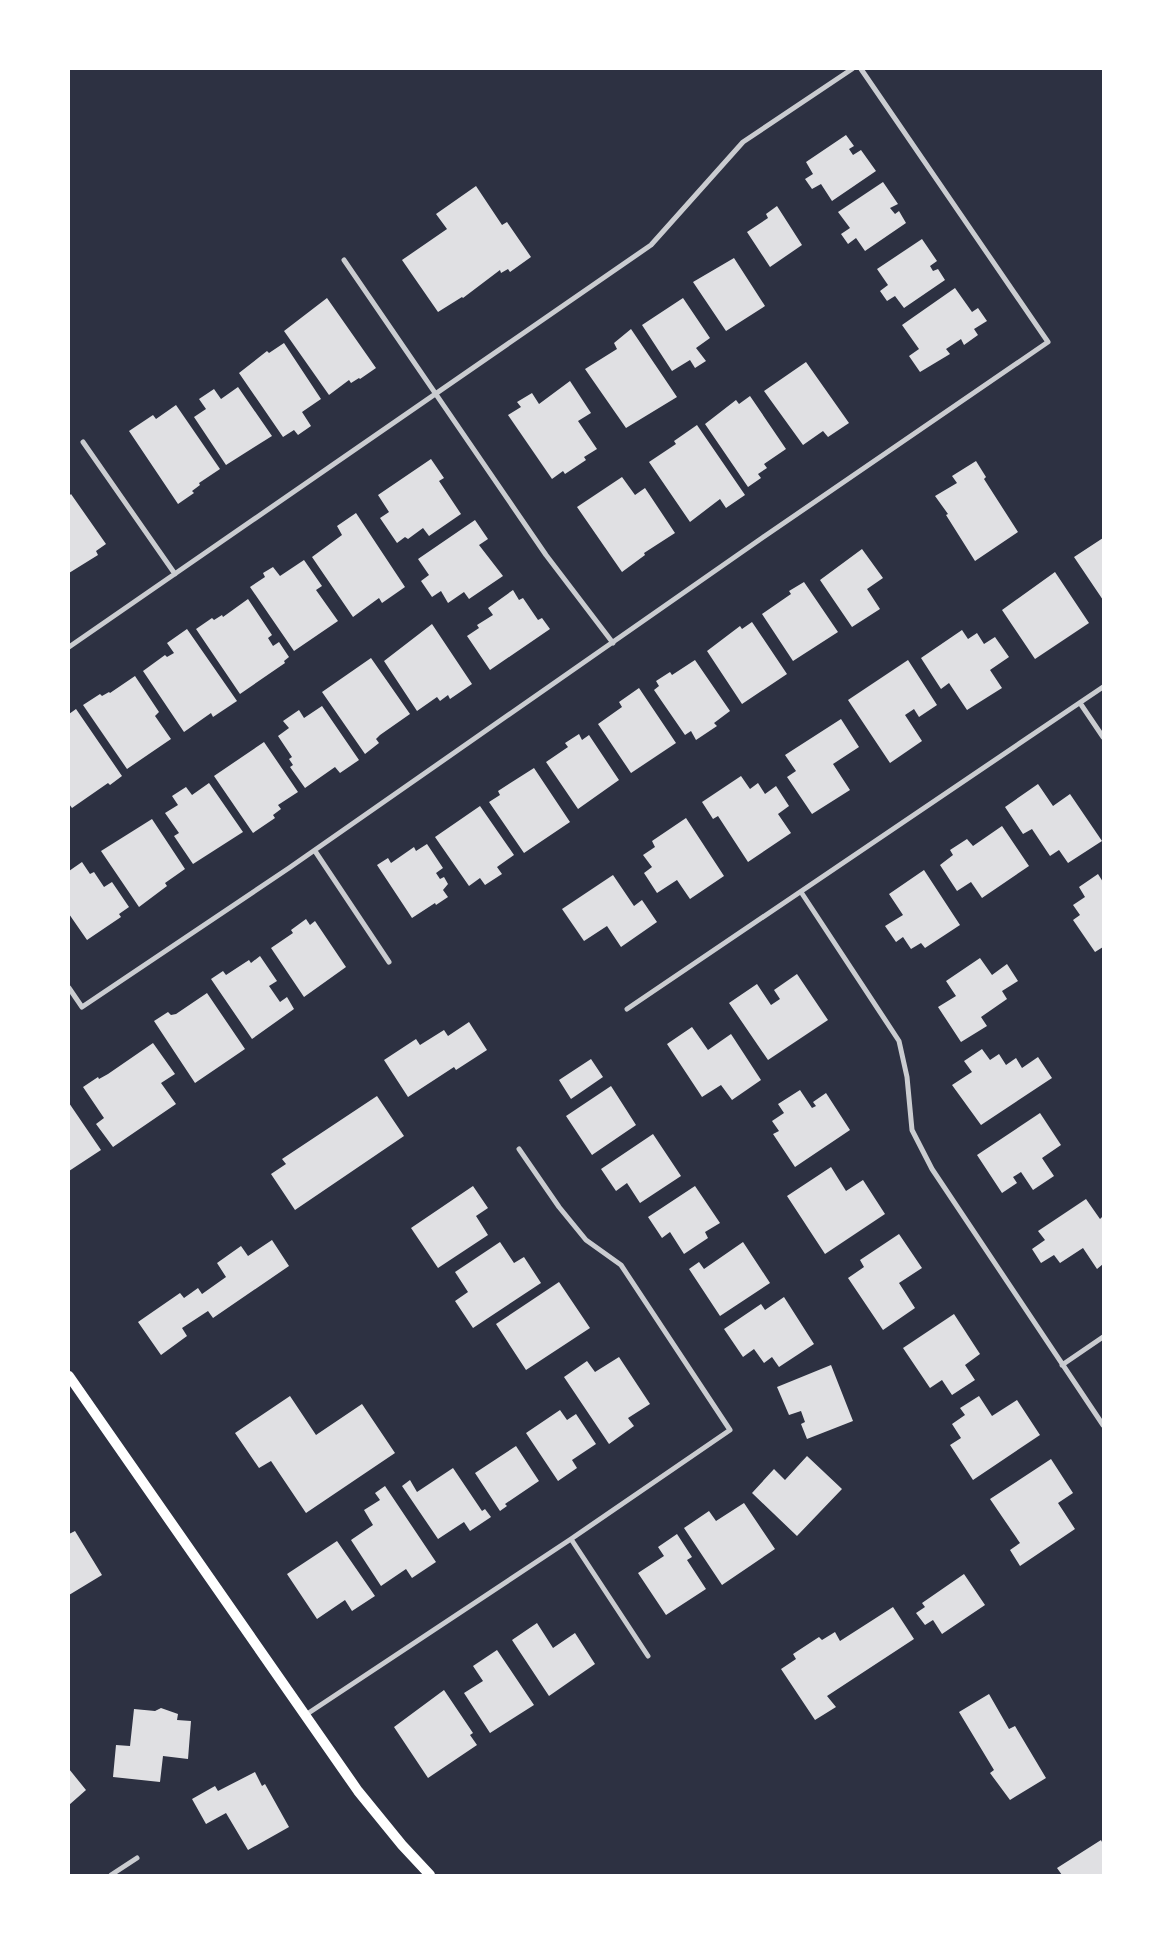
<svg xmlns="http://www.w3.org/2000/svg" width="1172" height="1944" font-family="'Asap Condensed',sans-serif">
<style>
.building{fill:#e0e0e3}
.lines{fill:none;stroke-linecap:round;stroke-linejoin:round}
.minor{stroke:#caccd0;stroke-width:5}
.secondary{stroke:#fff;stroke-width:10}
</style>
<rect width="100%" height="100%" fill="#2d3142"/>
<path class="building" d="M 846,135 L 854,146 L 849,149 L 853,155 L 861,150 L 876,171 L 832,201 L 821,184 L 812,189 L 805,179 L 813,174 L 806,162 Z
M 883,182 L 898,204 L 890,208 L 895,214 L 899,211 L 906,223 L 865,251 L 856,238 L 848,244 L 841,234 L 850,228 L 838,212 Z
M 476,186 L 502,225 L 507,222 L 531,257 L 510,272 L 508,269 L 501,273 L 500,270 L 463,298 L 462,297 L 438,312 L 402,260 L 447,229 L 436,214 Z
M 777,206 L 802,245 L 770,267 L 747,232 L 768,218 L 766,214 Z
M 922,239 L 937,261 L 930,266 L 933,271 L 938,269 L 945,280 L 904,308 L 895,296 L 887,301 L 880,291 L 888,285 L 877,269 Z
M 734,258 L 765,306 L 726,331 L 693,282 Z
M 955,288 L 972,312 L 978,308 L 987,321 L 974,329 L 978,335 L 964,345 L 961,339 L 946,349 L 950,354 L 920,372 L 909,356 L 919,349 L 902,325 Z
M 327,298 L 376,368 L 360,379 L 359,378 L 351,383 L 349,380 L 329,395 L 284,331 Z
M 683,298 L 710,338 L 696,348 L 706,361 L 695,368 L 690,360 L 672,371 L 642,325 Z
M 631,329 L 677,397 L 626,428 L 585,369 L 617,349 L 614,343 Z
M 284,343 L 321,399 L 302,412 L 311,426 L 298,435 L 294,430 L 283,437 L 239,373 L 267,351 L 269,353 Z
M 806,362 L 849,423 L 828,437 L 823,431 L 803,445 L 764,391 Z
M 570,381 L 591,413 L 578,421 L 597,449 L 584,457 L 586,460 L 565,474 L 563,471 L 552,479 L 508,415 L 521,407 L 517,402 L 532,393 L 539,404 Z
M 238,387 L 272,436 L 226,465 L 194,417 L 206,409 L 199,399 L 214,389 L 221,399 Z
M 750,396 L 786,449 L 764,464 L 767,468 L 758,474 L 761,478 L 748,487 L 705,424 L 736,400 L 739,404 Z
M 176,405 L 220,469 L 199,483 L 200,485 L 192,491 L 194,493 L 178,504 L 129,431 L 153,415 L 156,419 Z
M 697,425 L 745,495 L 726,508 L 720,499 L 690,522 L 649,462 L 676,444 L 674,441 Z
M 431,459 L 444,478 L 439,481 L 461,514 L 429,536 L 423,528 L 408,539 L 405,537 L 397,543 L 380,518 L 389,512 L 378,495 Z
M 976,461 L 986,477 L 984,479 L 1018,532 L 975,561 L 946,515 L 948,514 L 935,496 L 957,483 L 952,476 Z
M 622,477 L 635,495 L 645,488 L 675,533 L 644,553 L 645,555 L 622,572 L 577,507 Z
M 71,494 L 106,544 L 96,551 L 98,555 L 69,573 L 69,496 Z
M 356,513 L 405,587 L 382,603 L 379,598 L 353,617 L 312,557 L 342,535 L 337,526 Z
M 475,520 L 488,539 L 479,545 L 503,576 L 469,599 L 464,592 L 448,603 L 441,591 L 432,597 L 421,581 L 429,575 L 418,559 Z
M 1103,538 L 1103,600 L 1074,557 Z
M 862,549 L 883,578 L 867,589 L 880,609 L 852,627 L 820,580 Z
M 304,560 L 322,586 L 316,590 L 338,621 L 294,651 L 250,587 L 265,577 L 263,573 L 273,567 L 280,576 Z
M 1055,572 L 1089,623 L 1035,659 L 1002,610 Z
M 804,582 L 838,632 L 793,661 L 762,614 L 791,594 L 789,591 Z
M 513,590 L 519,600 L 523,598 L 538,620 L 542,618 L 550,629 L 490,670 L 467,636 L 479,628 L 477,625 L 493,615 L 488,608 Z
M 248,599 L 272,635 L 268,638 L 273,646 L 279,642 L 289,657 L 284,661 L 285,663 L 240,694 L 196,629 L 212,618 L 214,620 L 222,615 L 223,617 Z
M 752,622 L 787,674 L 742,704 L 707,651 L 740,626 L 742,629 Z
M 432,624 L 472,684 L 450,699 L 448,695 L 440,701 L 437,697 L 417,711 L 384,661 Z
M 187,629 L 237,701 L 213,717 L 211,713 L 184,732 L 143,671 L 165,655 L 167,657 L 174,653 L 167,643 Z
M 962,630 L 968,639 L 977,633 L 984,644 L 995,637 L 1009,657 L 990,670 L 1002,688 L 967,710 L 949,683 L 941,689 L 921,658 Z
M 371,658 L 410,714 L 380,735 L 376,739 L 379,743 L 365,754 L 322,692 Z
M 695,660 L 730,711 L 714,723 L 717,726 L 696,740 L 691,731 L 685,735 L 654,690 L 659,686 L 656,681 L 670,672 L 672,675 Z
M 908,660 L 937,705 L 919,717 L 914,709 L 905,715 L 922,741 L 890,763 L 848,700 Z
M 135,676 L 159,712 L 155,716 L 171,739 L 127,769 L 83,705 L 100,694 L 102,696 L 109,692 L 110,693 Z
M 639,688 L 676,743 L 631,773 L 598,724 L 622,707 L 619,702 Z
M 322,706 L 359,760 L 340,773 L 335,767 L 305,788 L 290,767 L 293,765 L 289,759 L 292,757 L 278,736 L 289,728 L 283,721 L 299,710 L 304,718 Z
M 76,709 L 122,776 L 110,785 L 108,783 L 72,808 L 69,804 L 69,714 Z
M 841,719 L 859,747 L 833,764 L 850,790 L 812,814 L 787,777 L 796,771 L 785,755 Z
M 579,734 L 582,740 L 589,735 L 619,780 L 578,809 L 546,762 L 568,747 L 565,743 Z
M 264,742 L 298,792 L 278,805 L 281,809 L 273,815 L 275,818 L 253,833 L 214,776 Z
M 534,768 L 570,822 L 524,853 L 489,802 L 500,795 L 498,791 Z
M 741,776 L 750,789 L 758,783 L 765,794 L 776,786 L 789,806 L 778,814 L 791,833 L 748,862 L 718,816 L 713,819 L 702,802 Z
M 209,783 L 243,832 L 193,864 L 174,836 L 179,833 L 165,813 L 178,805 L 172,796 L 186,787 L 192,795 Z
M 1038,784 L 1053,806 L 1070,794 L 1102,841 L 1068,863 L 1059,850 L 1050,856 L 1032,829 L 1023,834 L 1005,807 Z
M 480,806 L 514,855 L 497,867 L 502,874 L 485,885 L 480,878 L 469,886 L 435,837 Z
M 686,818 L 724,876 L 690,899 L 677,880 L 657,893 L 644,873 L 652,867 L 643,855 L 655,847 L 652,841 Z
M 152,819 L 185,869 L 165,883 L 167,886 L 139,907 L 101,851 Z
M 1002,826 L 1029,866 L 982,898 L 971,882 L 957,891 L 940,865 L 953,855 L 950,850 L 967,839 L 973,846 Z
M 427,844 L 443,868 L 436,873 L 440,879 L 444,877 L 448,884 L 443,890 L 448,897 L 436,905 L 435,903 L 412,918 L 377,865 L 388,858 L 391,863 L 414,847 L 416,851 Z
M 82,862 L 90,874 L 94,872 L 104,887 L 112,882 L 129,907 L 119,914 L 121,917 L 87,940 L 69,914 L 69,871 Z
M 924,870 L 960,925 L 925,948 L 921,943 L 911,949 L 903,937 L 896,942 L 885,926 L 903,915 L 889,894 Z
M 1098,874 L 1103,882 L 1103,947 L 1095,952 L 1073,920 L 1080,915 L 1073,905 L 1085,897 L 1079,887 Z
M 613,875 L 634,906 L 642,900 L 657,922 L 621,947 L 607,926 L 584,941 L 562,909 Z
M 306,919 L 310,925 L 315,921 L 346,967 L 304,997 L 271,948 L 293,933 L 291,930 Z
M 260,956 L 277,981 L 269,986 L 280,1002 L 287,997 L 294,1009 L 252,1039 L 211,979 L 223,971 L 226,975 L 249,960 L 251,963 Z
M 980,958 L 992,975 L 1007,964 L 1018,981 L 1002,991 L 1007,999 L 981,1017 L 987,1026 L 961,1042 L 938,1007 L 956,996 L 946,981 Z
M 797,974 L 828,1020 L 768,1060 L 729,1003 L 757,984 L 771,1005 L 780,999 L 774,990 Z
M 207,993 L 245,1049 L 195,1083 L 154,1021 L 168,1012 L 171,1015 L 176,1014 Z
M 469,1022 L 487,1050 L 456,1070 L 454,1067 L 408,1097 L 384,1060 L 416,1039 L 420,1045 L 444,1030 L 448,1036 Z
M 692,1027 L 708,1050 L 731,1034 L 761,1080 L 732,1100 L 721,1085 L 702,1097 L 667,1044 Z
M 153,1043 L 175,1074 L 161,1083 L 176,1104 L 113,1147 L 96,1124 L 104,1118 L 83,1087 L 98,1077 L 99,1079 L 108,1074 Z
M 982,1049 L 990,1060 L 999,1054 L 1006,1065 L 1016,1058 L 1022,1068 L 1038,1057 L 1052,1078 L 981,1125 L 952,1085 L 972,1072 L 964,1061 Z
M 591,1059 L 603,1077 L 571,1099 L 559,1080 Z
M 611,1086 L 636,1125 L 592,1155 L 566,1116 Z
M 800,1090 L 812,1108 L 816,1106 L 813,1102 L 826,1093 L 850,1130 L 795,1167 L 773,1134 L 779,1131 L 772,1121 L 784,1113 L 778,1104 Z
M 377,1096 L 404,1136 L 295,1210 L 271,1174 L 286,1164 L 282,1159 Z
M 69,1103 L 101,1150 L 69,1171 Z
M 1040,1113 L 1061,1145 L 1042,1158 L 1054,1176 L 1033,1190 L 1021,1172 L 1013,1177 L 1017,1183 L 1002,1193 L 977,1155 Z
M 653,1134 L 681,1176 L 640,1203 L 627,1183 L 616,1191 L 601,1169 Z
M 831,1167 L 846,1191 L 863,1180 L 885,1214 L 825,1254 L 787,1196 Z
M 473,1186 L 488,1208 L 476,1216 L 488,1235 L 438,1268 L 411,1228 Z
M 695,1186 L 720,1223 L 705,1232 L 708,1238 L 684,1254 L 670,1232 L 662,1238 L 648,1217 Z
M 1086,1199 L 1100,1219 L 1103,1216 L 1103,1264 L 1097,1269 L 1083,1248 L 1060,1263 L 1054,1255 L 1041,1263 L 1032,1249 L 1045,1240 L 1038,1231 Z
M 899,1234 L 922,1268 L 899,1283 L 915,1308 L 883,1330 L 848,1278 L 864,1267 L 860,1260 Z
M 272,1240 L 289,1266 L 213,1318 L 208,1311 L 182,1328 L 187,1336 L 161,1355 L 138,1322 L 180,1293 L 184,1298 L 198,1288 L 202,1294 L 226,1277 L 217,1263 L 241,1246 L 248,1256 Z
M 500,1242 L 514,1263 L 524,1257 L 541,1283 L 473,1328 L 455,1301 L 468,1292 L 455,1272 Z
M 743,1242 L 770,1283 L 720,1316 L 689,1269 L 699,1262 L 704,1269 Z
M 559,1282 L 590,1328 L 526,1370 L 496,1324 Z
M 784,1297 L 814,1344 L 779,1367 L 772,1357 L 764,1363 L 754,1349 L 743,1357 L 724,1329 L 761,1304 L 765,1310 Z
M 954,1314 L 980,1354 L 965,1365 L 975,1380 L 952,1395 L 942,1380 L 930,1388 L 903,1348 Z
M 619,1357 L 650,1404 L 628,1418 L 634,1426 L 609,1444 L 564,1377 L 587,1361 L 595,1372 Z
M 831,1365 L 853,1421 L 807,1439 L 801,1424 L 805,1422 L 801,1411 L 789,1415 L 777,1387 Z
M 290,1396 L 316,1435 L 362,1404 L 395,1453 L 306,1513 L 271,1461 L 259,1468 L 235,1433 Z
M 979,1396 L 992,1416 L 1017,1400 L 1040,1435 L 973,1480 L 950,1445 L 961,1438 L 952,1424 L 965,1415 L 960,1408 Z
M 560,1410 L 567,1420 L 576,1414 L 596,1444 L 572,1460 L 577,1468 L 558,1481 L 526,1433 Z
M 516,1446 L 539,1481 L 505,1504 L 507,1506 L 500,1511 L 475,1473 Z
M 807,1456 L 842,1489 L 797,1536 L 752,1493 L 774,1469 L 785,1480 Z
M 1051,1459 L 1073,1493 L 1058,1503 L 1075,1529 L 1020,1566 L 1010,1550 L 1020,1543 L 990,1499 Z
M 453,1468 L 482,1511 L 485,1509 L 491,1517 L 470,1531 L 464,1522 L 438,1539 L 402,1486 L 410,1480 L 417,1492 Z
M 385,1486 L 436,1562 L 412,1578 L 406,1569 L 381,1586 L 351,1540 L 373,1525 L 364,1510 L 380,1500 L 375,1493 Z
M 744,1503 L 775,1549 L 722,1585 L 684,1528 L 709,1511 L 716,1521 Z
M 75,1531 L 102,1575 L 69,1595 L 69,1534 Z
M 677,1534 L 692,1557 L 687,1560 L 706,1589 L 666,1615 L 638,1573 L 664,1556 L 658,1547 Z
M 337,1541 L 375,1596 L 352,1611 L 345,1600 L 317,1619 L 287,1574 Z
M 964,1574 L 985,1605 L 942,1634 L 933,1620 L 925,1625 L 916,1613 L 925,1607 L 922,1603 Z
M 893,1607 L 914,1639 L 827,1696 L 836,1707 L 815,1720 L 781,1669 L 796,1659 L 793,1654 L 819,1637 L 822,1640 L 835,1632 L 840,1641 Z
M 537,1623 L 553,1648 L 575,1633 L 595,1664 L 549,1696 L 512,1640 Z
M 497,1650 L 534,1705 L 490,1733 L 464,1693 L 483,1681 L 473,1666 Z
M 444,1690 L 473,1733 L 470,1735 L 477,1745 L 428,1778 L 394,1727 Z
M 989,1694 L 1009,1729 L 1015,1726 L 1046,1778 L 1010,1800 L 990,1773 L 994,1770 L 959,1712 Z
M 161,1708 L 178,1714 L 177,1720 L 191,1721 L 188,1759 L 163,1756 L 160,1782 L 113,1777 L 116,1745 L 130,1746 L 134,1709 L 155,1711 Z
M 69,1769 L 86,1790 L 69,1805 Z
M 255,1772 L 262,1786 L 265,1784 L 289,1827 L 248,1850 L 226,1813 L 206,1824 L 192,1799 L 215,1786 L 218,1791 Z
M 1101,1840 L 1103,1844 L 1103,1875 L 1062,1875 L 1057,1868 Z"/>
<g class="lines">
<path class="minor" d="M 344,260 L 546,555 L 613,643
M 83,442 L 175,574
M 69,647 L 651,245 L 743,142 L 852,69
M 1080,703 L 1103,737
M 315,851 L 389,962
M 801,892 L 899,1041 L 907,1077 L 912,1130 L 932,1169 L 1103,1425
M 69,988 L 82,1007 L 289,868 L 762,538 L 1048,342 L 861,69
M 627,1009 L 1103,687
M 1062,1365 L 1103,1337
M 571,1539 L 648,1656
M 304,1716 L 571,1539 L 730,1430 L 621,1265 L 586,1240 L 559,1207 L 519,1149
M 111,1875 L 137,1858"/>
<path class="secondary" d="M 69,1376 L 358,1791 L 402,1845 L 430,1875"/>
</g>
<rect width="1172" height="1944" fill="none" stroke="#ffffff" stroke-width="140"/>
</svg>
